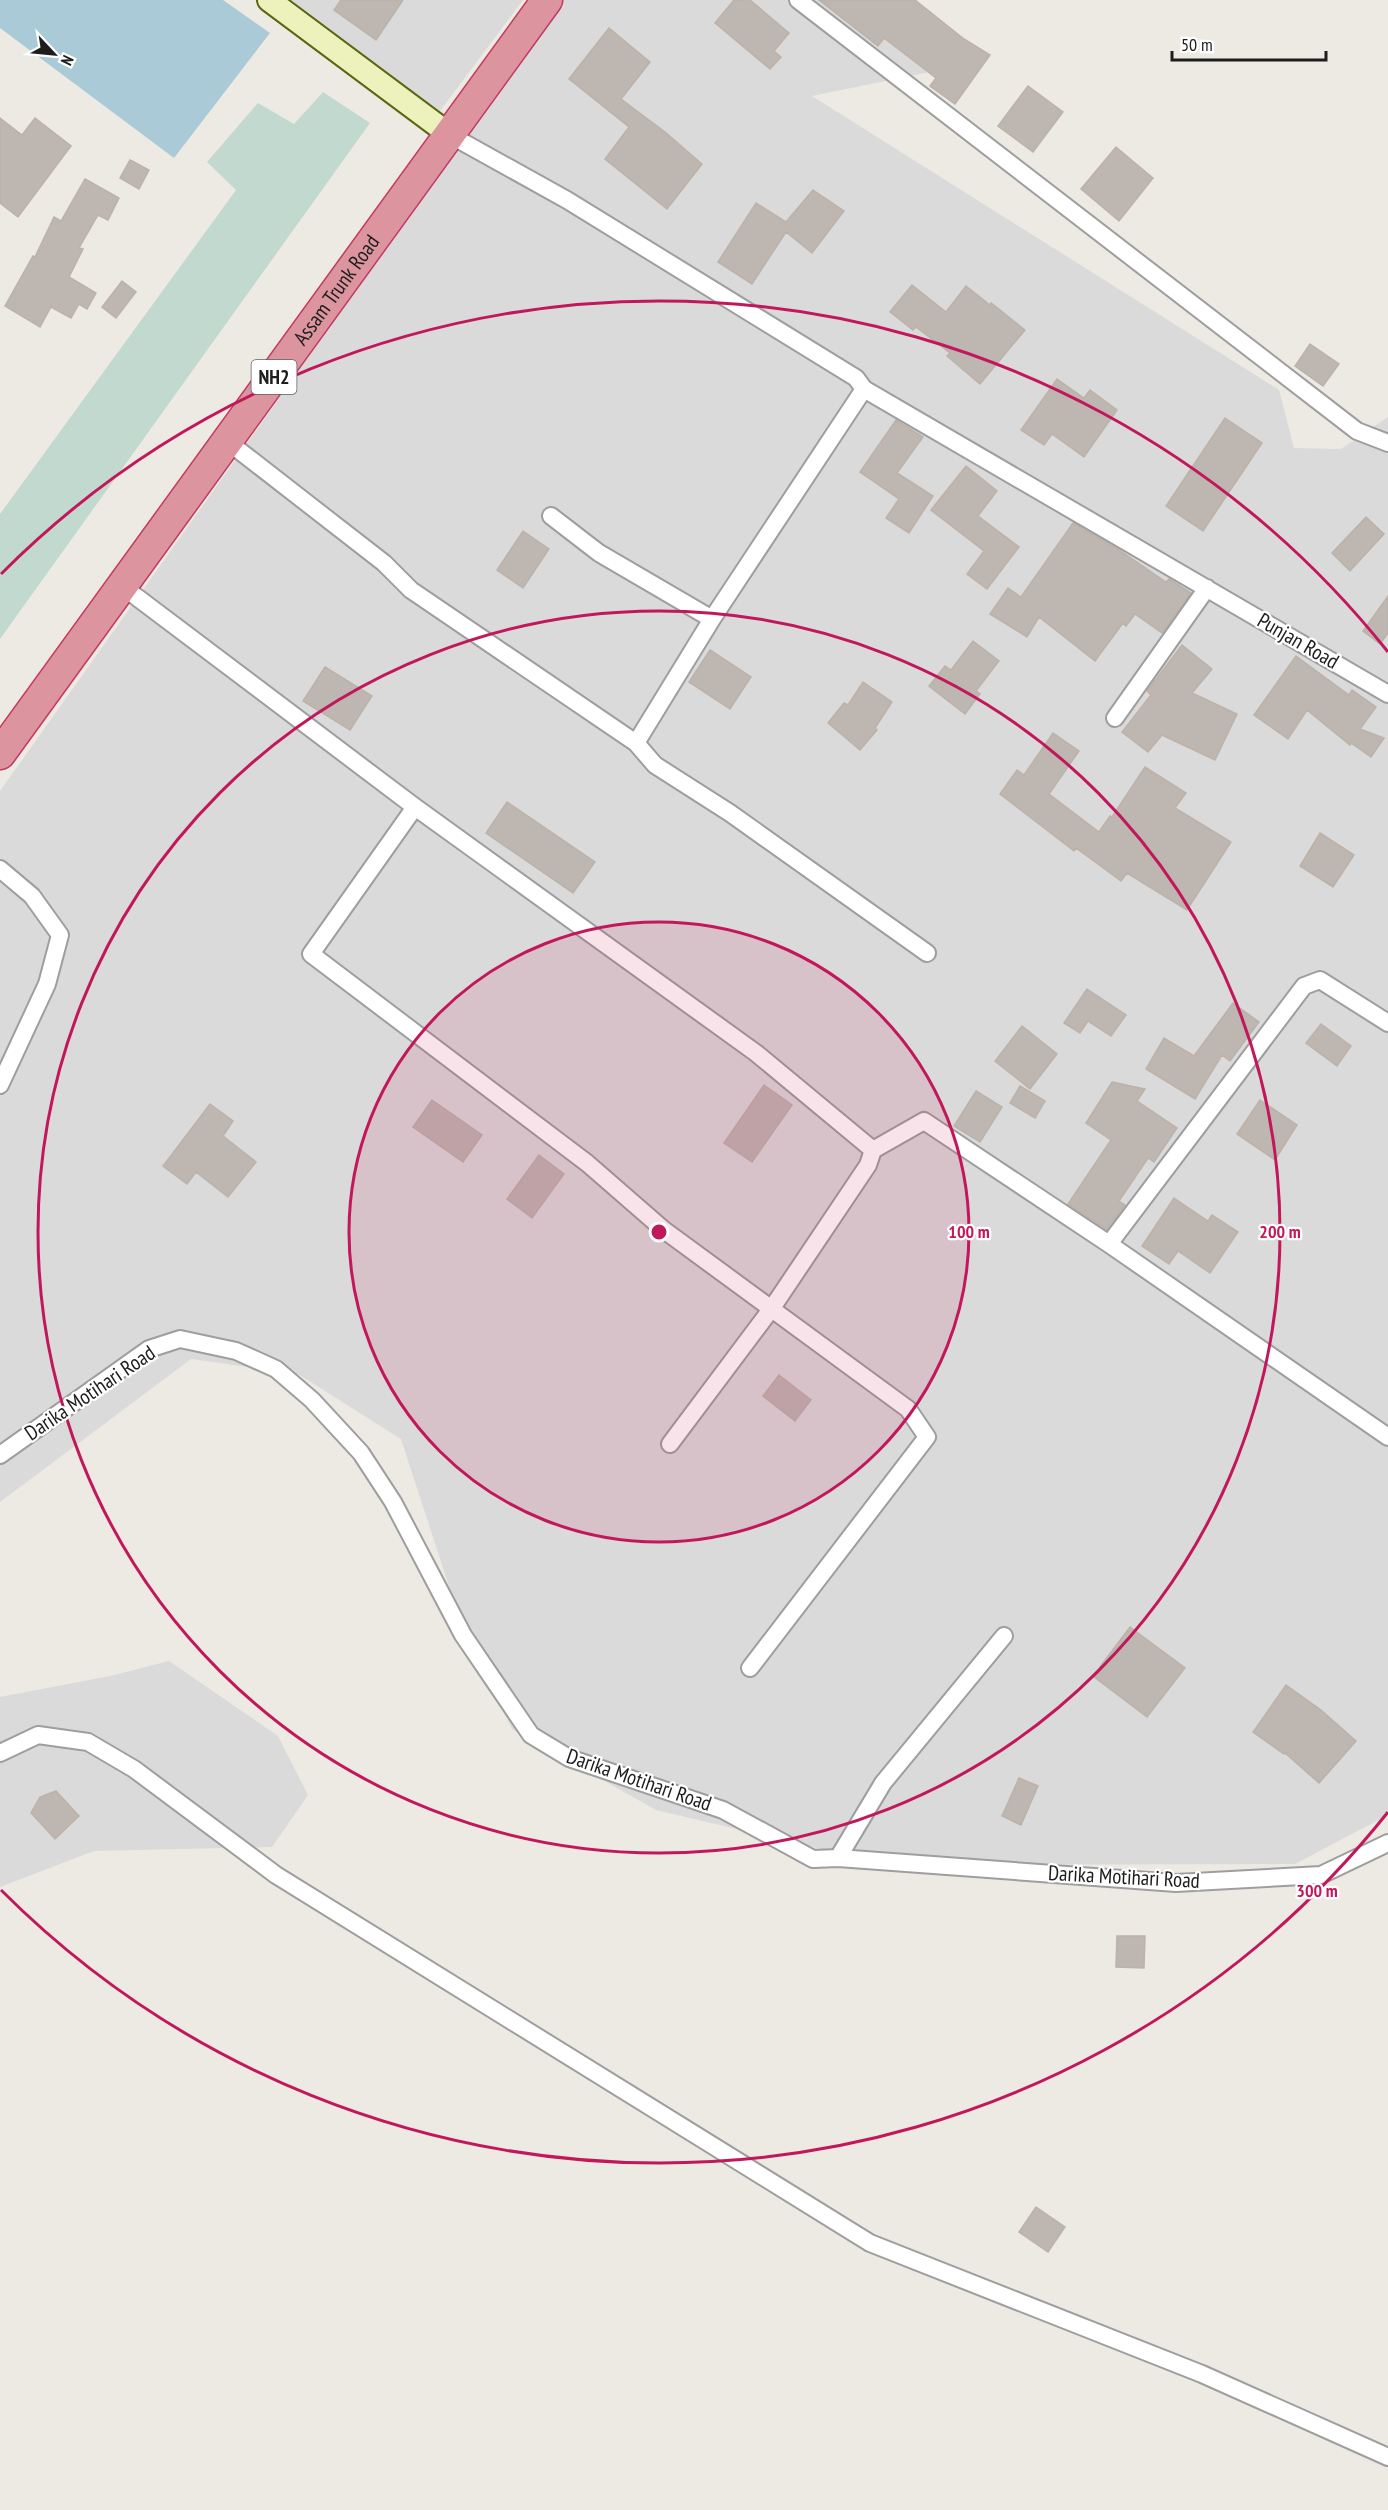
<svg xmlns="http://www.w3.org/2000/svg" width="1388" height="2510" font-family="'PT Sans Narrow',sans-serif">
<style>
.residential{fill:#dbdada}
.wetland{fill:#c2d9cf}
.water{fill:#a9cad6}
.building{fill:#bdb6b1;stroke:#bdb2a8;stroke-width:1.5}
.lines{fill:none;stroke-linecap:round;stroke-linejoin:round}
.street-casing{stroke:#9e9e9e;stroke-width:20}
.secondary-casing{stroke:#5a6611;stroke-width:26}
.highway-casing{stroke:#c43862;stroke-width:33}
.street{stroke:#fff;stroke-width:16}
.secondary{stroke:#edf2bd;stroke-width:22}
.highway{stroke:#dc949e;stroke-width:30}
.ring{fill:none;stroke:#c2185b;stroke-width:3}
.labels{text-anchor:middle;stroke-width:4.5;stroke-linejoin:round;paint-order:stroke}
.shield{fill:#fff;stroke:#616161;stroke-width:1.5}
.shield-label{font-size:20px;font-weight:bold;fill:#1d1d1d}
.street-label{font-size:21px;fill:#1d1d1d;stroke:#fff}
.centre{fill:#c2185b;stroke:#fff;stroke-width:3}
.ring-label{font-size:18px;text-anchor:middle;font-weight:bold;fill:#c2185b;stroke:#fff;stroke-width:4.5;stroke-linejoin:round;paint-order:stroke}
</style>
<rect width="100%" height="100%" fill="#edeae4"/>
<path class="residential" d="M 285,0 L 523,0 L 440,111 Z
M 562,0 L 909,0 L 978,62 L 812,96 L 1279,390 L 1294,448 L 1341,449 L 1388,417 L 1388,1815 L 1295,1864 L 889,1865 L 656,1810 L 512,1729 L 458,1614 L 401,1439 L 298,1374 L 191,1359 L 0,1502 L 0,791 Z
M 169,1661 L 278,1736 L 308,1795 L 272,1847 L 94,1851 L 0,1887 L 0,1697 L 110,1676 Z"/>
<path class="wetland" d="M 323,92 L 370,123 L 0,639 L 0,514 L 236,190 L 207,162 L 258,103 L 294,124 Z"/>
<path class="water" d="M 0,0 L 223,0 L 270,33 L 174,158 L 0,28 Z"/>
<path class="building" d="M 341,0 L 403,0 L 376,40 L 334,10 Z
M 734,0 L 750,0 L 789,33 L 774,51 L 781,57 L 770,69 L 715,23 Z
M 819,0 L 915,0 L 964,39 L 990,55 L 955,104 L 930,86 L 936,78 L 884,38 L 878,46 Z
M 609,28 L 650,62 L 621,99 L 665,132 L 702,164 L 667,209 L 605,159 L 629,127 L 569,79 Z
M 1028,86 L 1063,112 L 1033,152 L 998,126 Z
M 0,118 L 22,135 L 35,118 L 71,146 L 18,217 L 0,203 Z
M 1116,147 L 1153,178 L 1119,221 L 1081,189 Z
M 130,160 L 149,170 L 139,189 L 120,178 Z
M 85,179 L 119,198 L 108,220 L 98,215 L 79,248 L 83,249 L 69,277 L 96,293 L 87,309 L 79,304 L 71,318 L 51,307 L 40,327 L 5,306 L 33,256 L 35,257 L 54,217 L 61,221 Z
M 813,190 L 844,211 L 812,253 L 786,232 L 752,284 L 718,262 L 756,203 L 786,222 Z
M 122,281 L 136,292 L 116,318 L 102,307 Z
M 912,285 L 946,312 L 966,286 L 990,305 L 991,303 L 1025,330 L 980,384 L 947,356 L 950,353 L 916,327 L 913,330 L 890,312 Z
M 1310,344 L 1339,364 L 1323,386 L 1295,366 Z
M 1057,379 L 1084,398 L 1090,390 L 1117,410 L 1084,457 L 1052,434 L 1044,445 L 1021,430 Z
M 1225,418 L 1262,443 L 1203,531 L 1166,506 Z
M 896,420 L 923,437 L 897,473 L 933,496 L 909,533 L 886,518 L 899,499 L 860,472 Z
M 966,466 L 997,491 L 978,516 L 1019,547 L 987,589 L 967,574 L 984,551 L 931,510 Z
M 1366,517 L 1384,534 L 1350,571 L 1332,553 Z
M 1073,523 L 1119,550 L 1166,582 L 1169,579 L 1191,593 L 1162,633 L 1135,614 L 1126,626 L 1123,623 L 1095,661 L 1039,617 L 1027,637 L 990,614 L 1008,588 L 1021,597 Z
M 523,531 L 549,549 L 523,588 L 497,570 Z
M 1388,596 L 1388,633 L 1380,644 L 1363,631 Z
M 973,641 L 999,661 L 976,691 L 980,694 L 965,714 L 929,686 L 945,666 L 951,670 Z
M 1182,645 L 1212,669 L 1192,693 L 1237,714 L 1215,760 L 1162,735 L 1148,752 L 1122,732 L 1151,695 L 1147,691 Z
M 710,650 L 751,677 L 730,709 L 689,682 Z
M 1296,656 L 1349,695 L 1352,690 L 1376,707 L 1360,729 L 1384,738 L 1371,757 L 1351,743 L 1350,745 L 1307,710 L 1288,739 L 1254,715 Z
M 325,667 L 372,696 L 350,730 L 303,701 Z
M 863,682 L 892,702 L 875,728 L 877,730 L 860,750 L 828,723 L 844,703 L 848,705 Z
M 1053,733 L 1079,751 L 1049,794 L 1099,832 L 1110,816 L 1112,817 L 1145,767 L 1186,793 L 1175,808 L 1231,842 L 1187,910 L 1127,873 L 1121,881 L 1076,848 L 1074,851 L 1000,794 L 1017,770 L 1024,775 Z
M 507,802 L 595,862 L 573,893 L 486,833 Z
M 1320,833 L 1354,855 L 1333,887 L 1300,866 Z
M 1087,989 L 1126,1015 L 1111,1036 L 1088,1021 L 1080,1033 L 1064,1023 Z
M 1233,1003 L 1259,1022 L 1230,1061 L 1222,1055 L 1195,1099 L 1146,1069 L 1164,1038 L 1194,1056 Z
M 1321,1024 L 1351,1046 L 1337,1066 L 1306,1043 Z
M 1022,1026 L 1057,1054 L 1030,1089 L 995,1061 Z
M 1112,1082 L 1145,1089 L 1137,1101 L 1177,1128 L 1154,1162 L 1148,1158 L 1119,1201 L 1125,1205 L 1107,1230 L 1068,1204 L 1111,1140 L 1086,1123 Z
M 764,1085 L 792,1105 L 752,1162 L 724,1143 Z
M 1020,1086 L 1045,1101 L 1035,1118 L 1010,1103 Z
M 976,1091 L 1002,1107 L 980,1142 L 954,1126 Z
M 432,1100 L 482,1135 L 463,1162 L 413,1127 Z
M 1260,1100 L 1297,1125 L 1275,1160 L 1237,1134 Z
M 210,1104 L 233,1121 L 223,1136 L 256,1162 L 228,1197 L 196,1172 L 187,1184 L 163,1166 Z
M 539,1155 L 564,1174 L 532,1218 L 507,1199 Z
M 1174,1198 L 1208,1221 L 1212,1215 L 1238,1232 L 1210,1273 L 1178,1251 L 1169,1264 L 1142,1246 Z
M 779,1375 L 811,1400 L 795,1421 L 763,1396 Z
M 1130,1627 L 1185,1668 L 1147,1717 L 1093,1676 Z
M 1286,1685 L 1321,1710 L 1356,1741 L 1319,1783 L 1285,1753 L 1284,1754 L 1253,1732 Z
M 1019,1778 L 1038,1786 L 1021,1825 L 1002,1816 Z
M 56,1791 L 79,1816 L 55,1839 L 31,1813 L 40,1797 Z
M 1117,1936 L 1145,1936 L 1144,1968 L 1116,1967 Z
M 1036,2207 L 1065,2227 L 1048,2252 L 1019,2232 Z"/>
<g class="lines">
<g class="street-casing">
<path id="street" d="M 798,0 L 1357,431 L 1388,443
M 450,135 L 567,200 L 856,378 L 864,389 L 1388,694
M 227,441 L 384,563 L 411,590 L 636,743 L 655,765 L 730,813 L 927,953
M 551,516 L 599,553 L 712,619
M 122,586 L 415,807 L 756,1053 L 873,1150
M 1115,718 L 1207,588
M 636,743 L 712,619 L 864,389
M 415,807 L 311,954 L 587,1163 L 664,1230 L 908,1409 L 927,1437 L 750,1668
M 0,869 L 32,896 L 60,935 L 47,984 L 0,1085
M 1109,1244 L 1304,986 L 1320,980 L 1388,1023
M 670,1444 L 772,1308 L 868,1165 L 873,1150 L 924,1121 L 1109,1244 L 1388,1437
M 0,1455 L 149,1349 L 180,1339 L 236,1351 L 276,1369 L 312,1400 L 361,1453 L 393,1502 L 463,1635 L 531,1735 L 569,1758 L 723,1810 L 813,1859 L 838,1858 L 1176,1883 L 1321,1875 L 1388,1843
M 0,1753 L 38,1735 L 88,1742 L 134,1769 L 276,1875 L 870,2243 L 1202,2374 L 1388,2457
M 838,1858 L 883,1783 L 1004,1636"/>
</g>
<g class="secondary-casing">
<path id="secondary" d="M 269,0 L 450,135"/>
</g>
<g class="highway-casing">
<g id="highway">
<path id="s1" d="M 0,754 L 547,0"/>
</g>
</g>
<use href="#street" class="street"/>
<use href="#secondary" class="secondary"/>
<use href="#highway" class="highway"/>
</g>
<circle cx="659" cy="1232" r="310" fill="#c2185b" fill-opacity=".12"/>
<g class="ring">
<circle cx="659" cy="1232" r="310"/>
<circle cx="659" cy="1232" r="621"/>
<path d="M1388 1812A931 931 0 0 1 1 1890M1 574A931 931 0 0 1 1388 652"/>
</g>
<g class="labels">
<rect class="shield" x="251.5" y="360" width="45" height="34" rx="4.5"/>
<g class="shield-label">
<text x="274" y="384">NH2</text>
</g>
<g class="street-label">
<text dy="7" stroke="none"><textPath href="#s1" startOffset="573">Assam Trunk Road</textPath></text>
<text transform="translate(1298 641) rotate(30)" y="7">Punjan Road</text>
<text transform="translate(90 1393) rotate(-34)" y="7">Darika Motihari Road</text>
<text transform="translate(639 1780) rotate(19)" y="7">Darika Motihari Road</text>
<text transform="translate(1124 1877) rotate(3)" y="7">Darika Motihari Road</text>
</g>
</g>
<circle cx="659" cy="1232" r="9" class="centre"/>
<g class="ring-label">
<text x="969" y="1238">100 m</text>
<text x="1280" y="1238">200 m</text>
<text x="1317" y="1897">300 m</text>
</g>
<g transform="translate(54 54) rotate(116)" stroke="#ffffff" stroke-width="4.5" paint-order="stroke">
<path d="M0-4.5L10 22L0 15L-10 22Z" fill="#1d1d1d"/>
<text y="-9" font-size="16" font-weight="bold" text-anchor="middle" fill="#1d1d1d">N</text>
</g>
<path d="M1172 51v9h154v-9" fill="none" stroke="#1d1d1d" stroke-width="3"/>
<text x="1181" y="51" font-size="18" fill="#1d1d1d" stroke="#ffffff" stroke-width="4.5" paint-order="stroke">50 m</text>
</svg>
